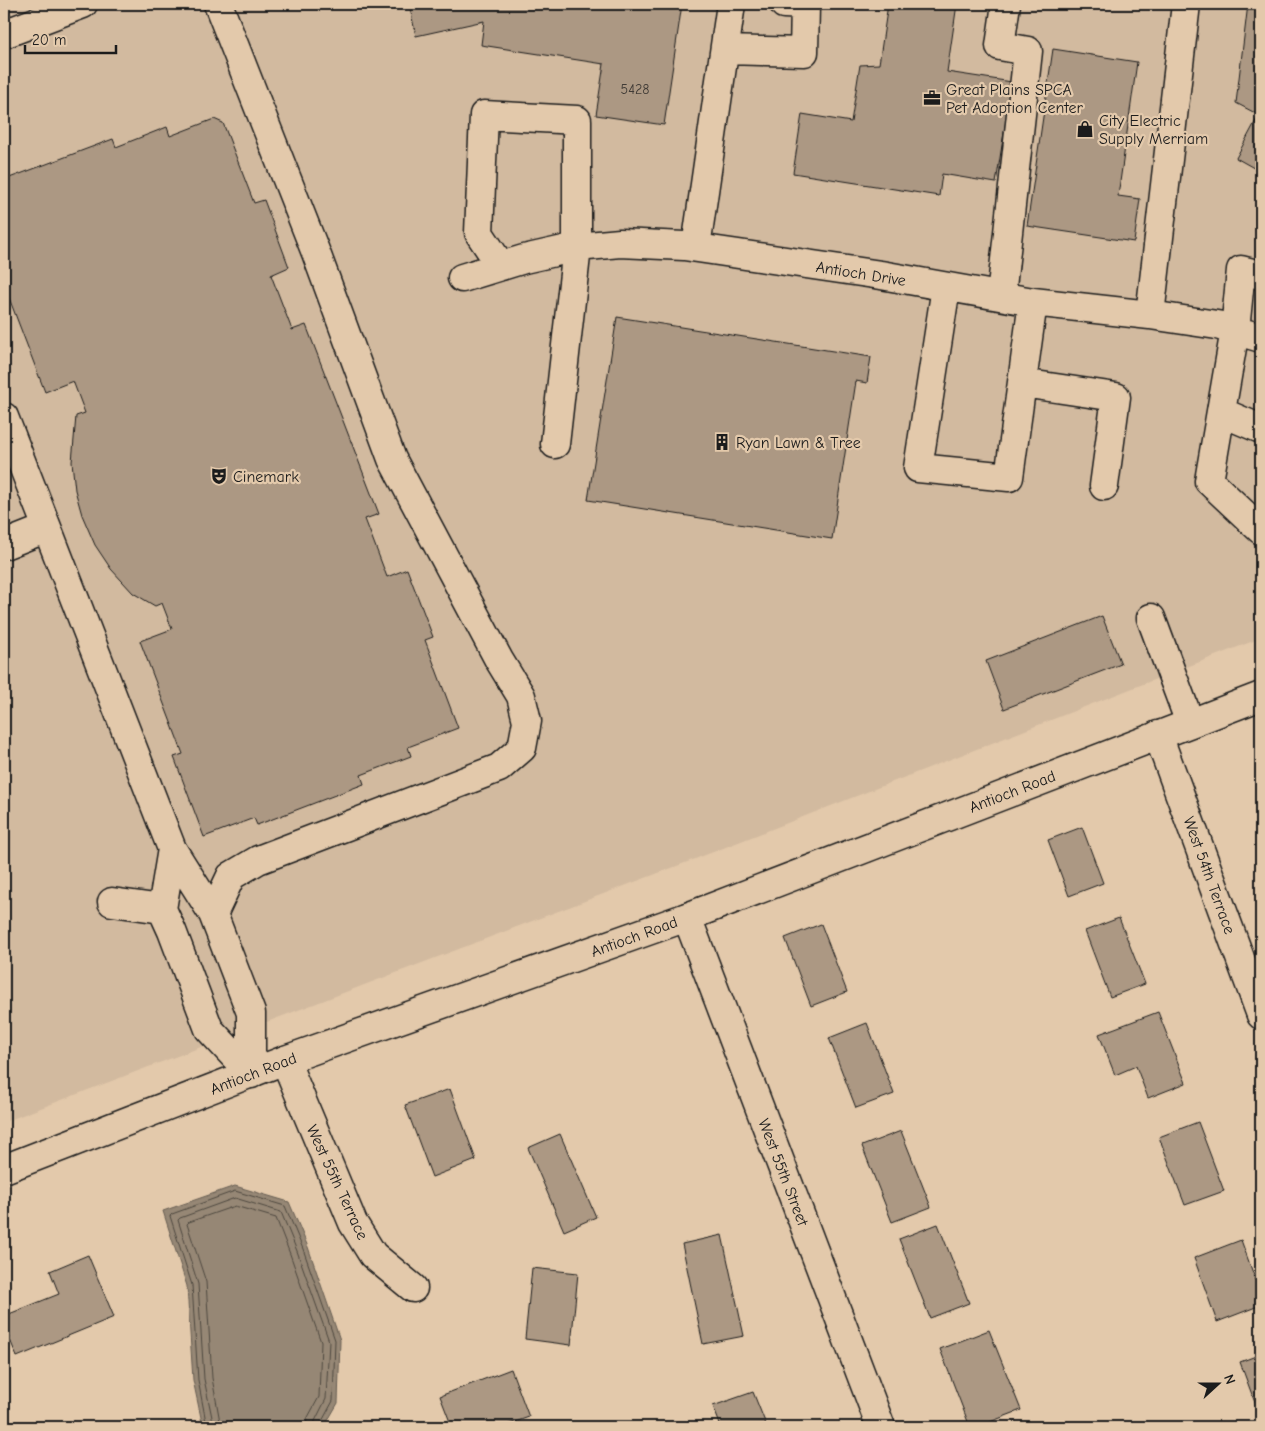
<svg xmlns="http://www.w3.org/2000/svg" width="1265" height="1431" font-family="'Comic Neue',sans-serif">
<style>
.built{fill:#d2ba9f}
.water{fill:#968774;stroke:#655c51}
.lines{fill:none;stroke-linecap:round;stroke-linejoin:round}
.shore{stroke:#4d473f;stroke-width:1}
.building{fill:#ac9883;stroke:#1c1c1c}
.minor-casing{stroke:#1c1c1c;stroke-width:31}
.major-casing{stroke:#1c1c1c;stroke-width:31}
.minor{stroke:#e3c9ab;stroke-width:28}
.major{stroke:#e3c9ab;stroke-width:28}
.labels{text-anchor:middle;stroke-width:4.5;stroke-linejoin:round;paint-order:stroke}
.number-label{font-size:14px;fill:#403b36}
.poi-label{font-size:16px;fill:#1c1c1c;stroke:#e3c9ab;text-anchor:start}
.street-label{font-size:16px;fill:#1c1c1c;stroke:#e3c9ab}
</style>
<rect width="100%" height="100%" fill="#e3c9ab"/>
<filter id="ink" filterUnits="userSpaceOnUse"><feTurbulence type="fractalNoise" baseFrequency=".02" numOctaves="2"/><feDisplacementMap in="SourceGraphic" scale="10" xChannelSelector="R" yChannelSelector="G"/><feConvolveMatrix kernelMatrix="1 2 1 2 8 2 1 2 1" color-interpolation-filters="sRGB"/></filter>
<g filter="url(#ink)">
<path class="built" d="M 4,4 L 1261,4 L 1261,638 L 690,861 L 4,1122 Z"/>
<path class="water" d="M 235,1186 L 289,1202 L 308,1247 L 340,1340 L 338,1403 L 324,1427 L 203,1427 L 193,1380 L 187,1286 L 163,1211 Z"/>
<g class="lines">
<path class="shore" d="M 207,1427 L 198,1380 L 192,1285 L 170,1216 L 172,1214 L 235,1191 L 285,1206 L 303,1249 L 335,1340 L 333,1401 L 321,1423 L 320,1427
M 214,1427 L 204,1379 L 198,1284 L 178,1220 L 180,1218 L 235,1198 L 281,1212 L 297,1251 L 329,1341 L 326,1399 L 315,1421 L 314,1427
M 221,1427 L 212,1378 L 206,1282 L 187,1224 L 189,1222 L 235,1206 L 276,1218 L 290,1254 L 321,1342 L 319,1397 L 307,1419 L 306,1427"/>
</g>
<path class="building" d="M 409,4 L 682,4 L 664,125 L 596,115 L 604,64 L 481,45 L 484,21 L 416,36 Z
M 888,4 L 957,4 L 947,72 L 1012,82 L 996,183 L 942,174 L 939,196 L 793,173 L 802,114 L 851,122 L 860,65 L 879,64 Z
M 1248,4 L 1261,4 L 1261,172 L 1236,158 L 1259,115 L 1236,103 Z
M 1053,49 L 1137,62 L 1118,196 L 1140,199 L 1134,242 L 1027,226 Z
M 214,119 L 223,123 L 254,203 L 264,200 L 289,267 L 271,275 L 292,330 L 306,325 L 379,514 L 365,519 L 387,577 L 407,569 L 433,637 L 425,640 L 458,728 L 408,747 L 411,756 L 361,775 L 364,784 L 257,825 L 254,818 L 204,837 L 174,757 L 183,754 L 140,641 L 172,629 L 162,603 L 155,606 L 133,593 L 111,569 L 95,545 L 82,515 L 75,490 L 72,462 L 76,416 L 85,413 L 73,381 L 45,392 L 4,285 L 4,191 L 7,190 L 4,180 L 113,139 L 116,147 L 167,127 L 170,136 Z
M 617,317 L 871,357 L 867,383 L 856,381 L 832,539 L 588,500 Z
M 1102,616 L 1121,664 L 1004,709 L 986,661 Z
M 1082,827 L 1103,883 L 1069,896 L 1048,840 Z
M 1119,918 L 1145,984 L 1110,997 L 1085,931 Z
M 821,924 L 847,992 L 811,1006 L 785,938 Z
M 1158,1012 L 1186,1083 L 1148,1098 L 1136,1066 L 1115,1075 L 1099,1034 Z
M 867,1023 L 894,1094 L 856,1108 L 829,1038 Z
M 450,1089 L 476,1160 L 432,1177 L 405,1105 Z
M 1198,1122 L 1224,1191 L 1185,1205 L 1159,1137 Z
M 901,1131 L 931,1207 L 892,1222 L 862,1146 Z
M 560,1134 L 596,1217 L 564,1231 L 528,1148 Z
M 938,1224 L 969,1303 L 930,1318 L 899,1239 Z
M 722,1235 L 744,1336 L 703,1344 L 682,1244 Z
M 1241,1240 L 1261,1295 L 1261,1305 L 1217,1322 L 1194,1258 Z
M 88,1255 L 114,1317 L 17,1357 L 4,1325 L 4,1316 L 59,1294 L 50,1271 Z
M 532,1268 L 578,1273 L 571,1345 L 525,1339 Z
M 989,1330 L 1021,1410 L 977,1427 L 970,1427 L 940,1349 Z
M 1261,1354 L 1261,1410 L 1258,1411 L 1240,1362 Z
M 511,1369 L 529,1417 L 501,1427 L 452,1427 L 440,1396 Z
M 753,1392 L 767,1427 L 721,1427 L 713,1406 Z"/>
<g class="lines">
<g class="minor-casing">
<path id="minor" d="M 4,34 L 83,4
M 725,50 L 804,52 L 805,5 L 784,4
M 696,247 L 731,4
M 501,266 L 479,233 L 484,115 L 577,120 L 577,247 L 555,444
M 1261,275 L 1241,270 L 1235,330 L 1209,481 L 1261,530
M 462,278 L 524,259 L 577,247 L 620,243 L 684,246 L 881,275 L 1033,302 L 1150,315 L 1217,325 L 1261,338
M 946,287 L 918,468 L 1009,477 L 1033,302
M 1001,296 L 1028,51 L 1000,46 L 1006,4
M 1150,315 L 1186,4
M 1022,383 L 1116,397 L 1104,486
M 1221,412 L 1261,429
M 4,417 L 172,849 L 213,914 L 251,1013 L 251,1074
M 4,545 L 47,528
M 1151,618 L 1190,723
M 1158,735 L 1261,1015
M 172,849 L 162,909 L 172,931 L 209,1029 L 251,1074
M 112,902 L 162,909
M 213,914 L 231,876 L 258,860 L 499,768 L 522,748 L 527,721 L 521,696 L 499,660 L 392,459 L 316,253 L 218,4
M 687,917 L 881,1427
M 285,1060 L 353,1223 L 373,1255 L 413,1288"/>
</g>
<g class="major-casing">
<path id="major" d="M 4,1169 L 285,1060 L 687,917 L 1261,696"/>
</g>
<use href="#minor" class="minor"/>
<use href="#major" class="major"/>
</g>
</g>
<defs>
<g id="office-bare" transform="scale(1.35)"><path d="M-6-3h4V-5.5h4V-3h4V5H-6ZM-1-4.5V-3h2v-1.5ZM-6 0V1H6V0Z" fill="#1c1c1c" stroke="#e3c9ab" stroke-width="2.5" paint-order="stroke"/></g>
<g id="shop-bare" transform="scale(1.35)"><path d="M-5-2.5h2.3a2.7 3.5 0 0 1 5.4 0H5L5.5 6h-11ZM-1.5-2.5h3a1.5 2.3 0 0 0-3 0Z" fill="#1c1c1c" stroke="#e3c9ab" stroke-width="2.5" paint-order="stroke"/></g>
<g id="building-bare" transform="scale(1.35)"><path d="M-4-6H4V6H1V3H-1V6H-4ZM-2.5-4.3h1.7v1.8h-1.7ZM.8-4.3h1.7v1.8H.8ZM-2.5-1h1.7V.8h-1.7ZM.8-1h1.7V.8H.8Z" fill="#1c1c1c" stroke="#e3c9ab" stroke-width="2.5" paint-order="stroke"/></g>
<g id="theatre-bare" transform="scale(1.35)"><path d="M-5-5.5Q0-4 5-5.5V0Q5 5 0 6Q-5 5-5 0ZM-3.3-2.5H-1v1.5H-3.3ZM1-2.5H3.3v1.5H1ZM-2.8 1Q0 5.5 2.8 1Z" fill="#1c1c1c" stroke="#e3c9ab" stroke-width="2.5" paint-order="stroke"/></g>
</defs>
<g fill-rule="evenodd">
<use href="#office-bare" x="932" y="98"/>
<use href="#shop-bare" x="1085" y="129"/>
<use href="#building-bare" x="722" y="442"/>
<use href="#theatre-bare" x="219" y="476"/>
</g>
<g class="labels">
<g class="number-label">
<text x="635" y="94">5428</text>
</g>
<g class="poi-label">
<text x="946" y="95">Great Plains SPCA<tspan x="946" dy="18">Pet Adoption Center</tspan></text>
<text x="1099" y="126">City Electric<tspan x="1099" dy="18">Supply Merriam</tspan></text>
<text x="736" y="448">Ryan Lawn &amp; Tree</text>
<text x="233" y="482">Cinemark</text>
</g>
<g class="street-label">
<text transform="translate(861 273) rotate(9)" y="6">Antioch Drive</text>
<text transform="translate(1012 791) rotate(-21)" y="6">Antioch Road</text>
<text transform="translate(1210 875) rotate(70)" y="6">West 54th Terrace</text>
<text transform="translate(634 936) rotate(-20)" y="6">Antioch Road</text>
<text transform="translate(253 1073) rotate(-21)" y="6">Antioch Road</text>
<text transform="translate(784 1172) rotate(69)" y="6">West 55th Street</text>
<text transform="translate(338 1182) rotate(65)" y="6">West 55th Terrace</text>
</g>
</g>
<rect width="1265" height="1431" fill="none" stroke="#e3c9ab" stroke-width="20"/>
<rect x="10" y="10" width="1245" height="1411" fill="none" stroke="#1c1c1c" stroke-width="2" filter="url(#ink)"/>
<g transform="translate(1218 1384) rotate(69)" stroke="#e3c9ab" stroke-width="4" paint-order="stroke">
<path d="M0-4L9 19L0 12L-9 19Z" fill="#1c1c1c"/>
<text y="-8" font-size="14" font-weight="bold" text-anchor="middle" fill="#1c1c1c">N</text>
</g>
<path d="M25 45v8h91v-8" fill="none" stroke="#1c1c1c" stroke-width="2.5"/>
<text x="32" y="45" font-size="15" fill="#1c1c1c" stroke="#e3c9ab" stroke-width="4" paint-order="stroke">20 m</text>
</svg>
